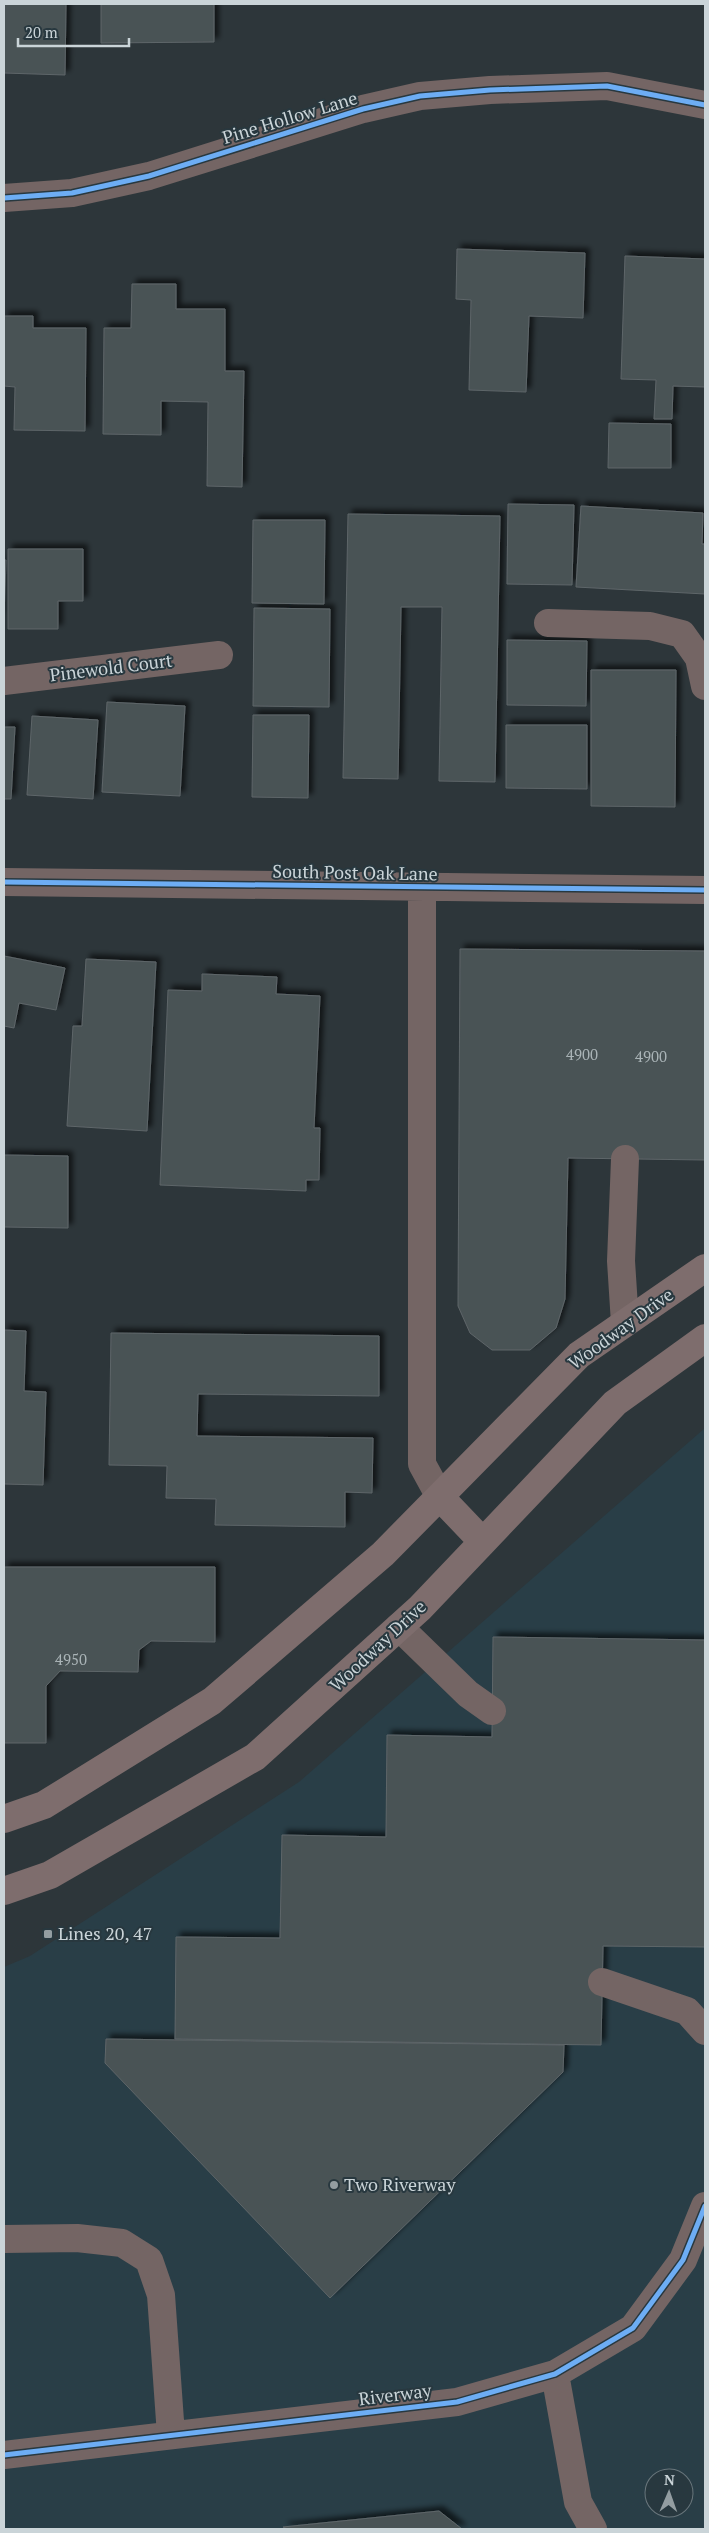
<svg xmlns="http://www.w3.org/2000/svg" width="709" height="2533" font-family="'PT Serif',serif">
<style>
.built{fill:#293e47;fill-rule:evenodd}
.building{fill:#4a5255;stroke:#5e6669;filter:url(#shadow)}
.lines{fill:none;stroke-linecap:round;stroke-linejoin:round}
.minor{stroke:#746564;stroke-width:28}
.major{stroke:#7e6d6d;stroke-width:28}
.cycleway-casing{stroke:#28383f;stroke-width:8}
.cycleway{stroke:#6dadf4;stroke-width:5}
.poi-dot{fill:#939da1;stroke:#28383f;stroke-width:2}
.labels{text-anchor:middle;stroke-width:4;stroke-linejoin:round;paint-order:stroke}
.number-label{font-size:15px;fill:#aab4b7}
.street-label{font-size:18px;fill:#cad4d8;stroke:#28383f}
.poi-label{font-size:18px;fill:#cad4d8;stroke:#28383f;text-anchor:start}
</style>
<defs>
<filter id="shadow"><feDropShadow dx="4.5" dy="-4.5" stdDeviation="2.5" flood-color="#0009"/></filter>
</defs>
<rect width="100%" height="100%" fill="#2d363a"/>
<path class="built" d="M 705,1428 L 705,2529 L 4,2529 L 4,1967 L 30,1956 L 299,1782 ZM 654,2478 L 684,2478 L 684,2508 L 654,2508 Z"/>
<path class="building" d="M 4,4 L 66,4 L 65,75 L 4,73 Z
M 101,4 L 214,4 L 214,42 L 101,43 Z
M 457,249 L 585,253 L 583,318 L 529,316 L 526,392 L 469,390 L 471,300 L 456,299 Z
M 625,256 L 705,259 L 705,387 L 673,386 L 672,419 L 654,419 L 656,380 L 621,379 Z
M 132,284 L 176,284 L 176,309 L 225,309 L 225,371 L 244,371 L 242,487 L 207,486 L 208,402 L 161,401 L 161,435 L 103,434 L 104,328 L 131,328 Z
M 4,316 L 33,316 L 33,328 L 86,328 L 85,431 L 14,430 L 15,387 L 4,386 Z
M 609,423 L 671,424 L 671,468 L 608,468 Z
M 508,504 L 574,505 L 572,585 L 507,584 Z
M 581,506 L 703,513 L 702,544 L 705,544 L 705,594 L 576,587 Z
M 348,514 L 500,516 L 495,782 L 439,781 L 442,607 L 401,607 L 398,779 L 343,778 Z
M 253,520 L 325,520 L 324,604 L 252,603 Z
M 8,549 L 83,549 L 83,601 L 58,601 L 58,629 L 8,629 Z
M 4,560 L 6,560 L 4,617 Z
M 254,608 L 330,609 L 329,707 L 253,706 Z
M 507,640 L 587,641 L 586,706 L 507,705 Z
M 591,670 L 676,670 L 675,807 L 591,806 Z
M 107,702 L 185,706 L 180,796 L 102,792 Z
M 253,715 L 309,715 L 308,798 L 252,797 Z
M 32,716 L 98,720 L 93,799 L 27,795 Z
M 506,725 L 587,725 L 587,789 L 506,788 Z
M 4,727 L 15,727 L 11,799 L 4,799 Z
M 460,949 L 705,951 L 705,1160 L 568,1158 L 565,1299 L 556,1328 L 530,1350 L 492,1350 L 470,1333 L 458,1306 Z
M 4,956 L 65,968 L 56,1010 L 19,1003 L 14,1028 L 4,1026 Z
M 86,959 L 156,962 L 147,1131 L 67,1126 L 73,1026 L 82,1026 Z
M 202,974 L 277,977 L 276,994 L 320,996 L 314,1128 L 320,1128 L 319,1180 L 306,1180 L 306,1191 L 160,1185 L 168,990 L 202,991 Z
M 4,1155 L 68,1156 L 68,1228 L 4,1227 Z
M 4,1330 L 26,1331 L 24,1391 L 46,1392 L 43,1485 L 4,1484 Z
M 111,1333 L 379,1336 L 379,1396 L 198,1394 L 197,1436 L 373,1438 L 372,1493 L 345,1492 L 345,1527 L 215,1525 L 216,1499 L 166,1498 L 167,1466 L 109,1465 Z
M 4,1567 L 215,1567 L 215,1642 L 151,1641 L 139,1650 L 138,1672 L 60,1671 L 46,1686 L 46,1743 L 4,1743 Z
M 493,1637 L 705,1640 L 705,1947 L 603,1946 L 601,2045 L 175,2039 L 176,1937 L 280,1938 L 282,1835 L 386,1837 L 387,1735 L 492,1737 Z
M 106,2039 L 564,2045 L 563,2072 L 330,2298 L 105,2063 Z
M 439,2511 L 462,2529 L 287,2529 L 283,2527 Z"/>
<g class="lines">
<path class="minor" d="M 4,198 L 72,193 L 149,176 L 363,109 L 420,96 L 490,90 L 607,86 L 705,105
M 548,623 L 650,626 L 682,634 L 699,658 L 705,686
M 4,681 L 219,655
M 4,882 L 705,890
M 422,887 L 422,1464 L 440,1497
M 625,1159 L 621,1261 L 625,1323
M 399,1627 L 468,1694 L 492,1711
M 602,1982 L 687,2011 L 705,2031
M 4,2239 L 77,2238 L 122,2243 L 149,2260 L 161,2295 L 171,2435
M 555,2374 L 578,2502 L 593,2529
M 4,2455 L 457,2402 L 555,2374 L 633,2328 L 683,2260 L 705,2206"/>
<path class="major" d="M 440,1497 L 483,1542
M 4,1819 L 44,1805 L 212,1701 L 383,1554 L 579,1355 L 705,1268
M 4,1891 L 50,1875 L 255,1757 L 420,1608 L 615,1403 L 705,1338"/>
<g class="cycleway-casing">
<path id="cycleway" d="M 4,198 L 72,193 L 149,176 L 363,109 L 420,96 L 490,90 L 607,86 L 705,105
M 4,882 L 705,890
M 4,2455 L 457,2402 L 555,2374 L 633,2328 L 683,2260 L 705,2206"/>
</g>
<use href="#cycleway" class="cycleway"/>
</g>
<g class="poi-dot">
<rect x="43" y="1929" width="10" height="10" rx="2.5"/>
<circle cx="334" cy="2185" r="5"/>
</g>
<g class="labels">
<g class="number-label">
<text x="582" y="1060">4900</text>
<text x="651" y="1062">4900</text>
<text x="71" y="1665">4950</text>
</g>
<g class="street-label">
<text transform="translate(290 118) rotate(-17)" y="6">Pine Hollow Lane</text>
<text transform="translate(111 668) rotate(-7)" y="6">Pinewold Court</text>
<text transform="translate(355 873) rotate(1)" y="6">South Post Oak Lane</text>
<text transform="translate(621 1329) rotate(-36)" y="6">Woodway Drive</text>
<text transform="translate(378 1646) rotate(-43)" y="6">Woodway Drive</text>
<text transform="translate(395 2395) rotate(-7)" y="6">Riverway</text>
</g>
<g class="poi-label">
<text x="58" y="1940">Lines 20, 47</text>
<text x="344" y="2191">Two Riverway</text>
</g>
</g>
<rect width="709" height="2533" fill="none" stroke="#cad4d8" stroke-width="10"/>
<g transform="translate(669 2493) rotate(2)"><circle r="24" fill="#28383f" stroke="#69767c"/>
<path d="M0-4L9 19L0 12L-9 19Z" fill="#939da1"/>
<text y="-8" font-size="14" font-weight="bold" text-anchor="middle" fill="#cad4d8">N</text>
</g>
<path d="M18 38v8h111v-8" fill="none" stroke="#cad4d8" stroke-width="2.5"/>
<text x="25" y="38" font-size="15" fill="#cad4d8" stroke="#28383f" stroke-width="4" paint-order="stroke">20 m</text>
</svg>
